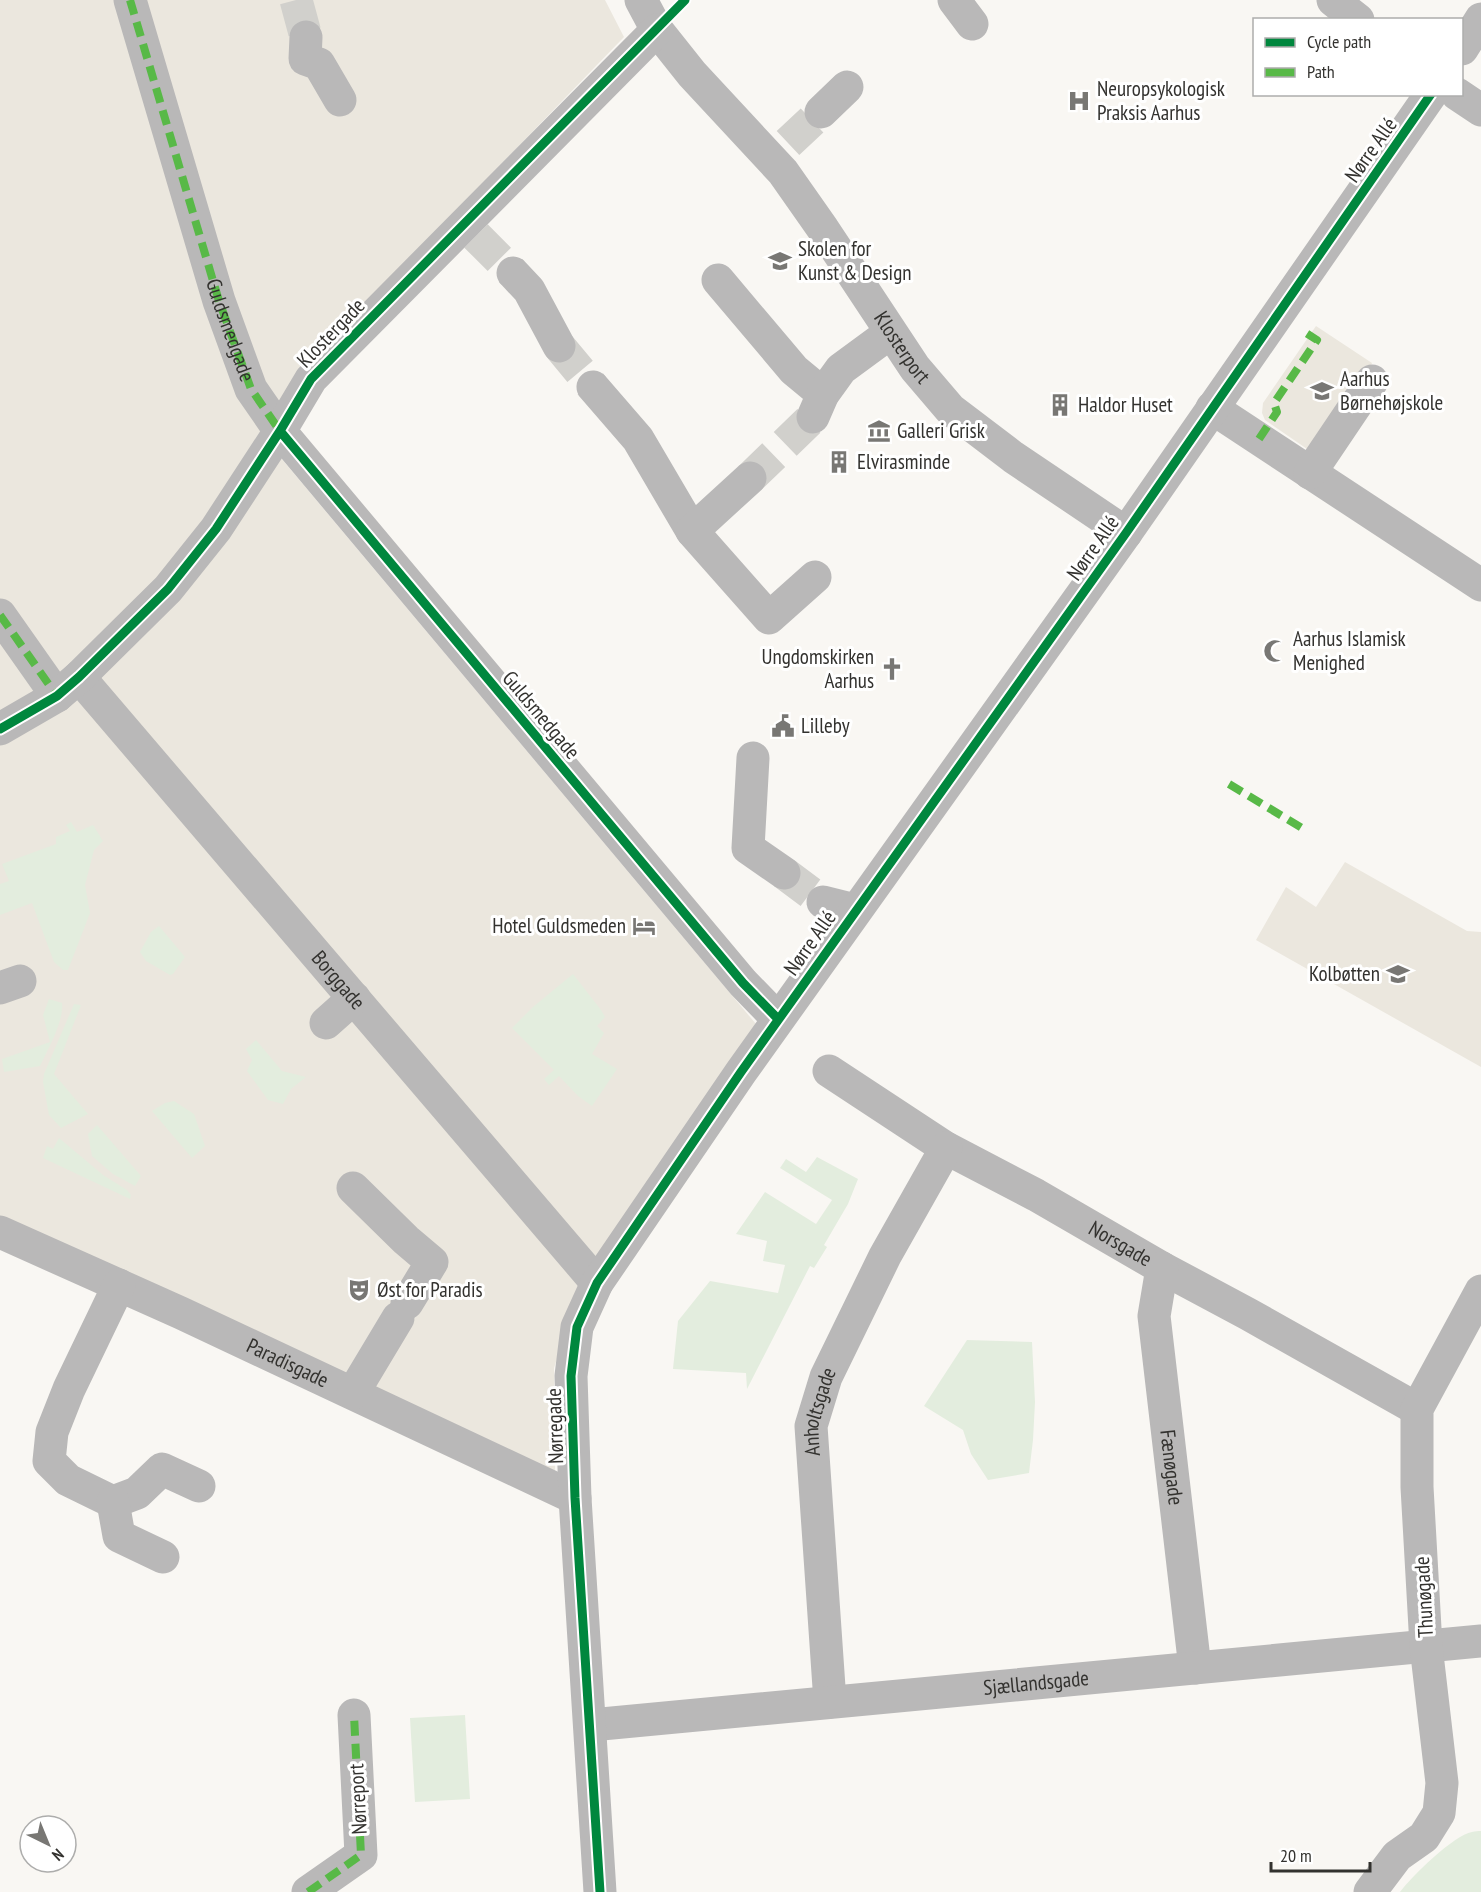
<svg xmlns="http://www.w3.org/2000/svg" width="1481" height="1892" font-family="'PT Sans Narrow',sans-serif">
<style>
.built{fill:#ebe7de}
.green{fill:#e3edde}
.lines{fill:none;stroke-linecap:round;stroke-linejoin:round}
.minor-tunnel{stroke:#d1d0cc;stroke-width:33;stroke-dasharray:33 16;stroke-linecap:butt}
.minor{stroke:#b9b8b8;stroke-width:33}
.quiet{stroke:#58b947;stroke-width:8;stroke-dasharray:15 8;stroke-linecap:butt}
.cycleway-casing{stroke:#fff;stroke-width:13}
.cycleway{stroke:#00873e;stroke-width:9}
.labels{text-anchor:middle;stroke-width:6;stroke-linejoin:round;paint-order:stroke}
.poi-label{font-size:21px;fill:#33322f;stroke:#fff;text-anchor:start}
.street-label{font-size:21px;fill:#33322f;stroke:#fff}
</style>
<rect width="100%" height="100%" fill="#f9f7f3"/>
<path class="built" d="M 0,0 L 605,0 L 624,37 L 299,373 L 265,439 L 761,1030 L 580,1288 L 554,1368 L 555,1471 L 0,1237 Z
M 1316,326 L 1372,363 L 1326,462 L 1265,420 L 1262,413 L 1263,403 Z
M 1345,862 L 1467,931 L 1481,932 L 1481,1067 L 1256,940 L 1286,887 L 1316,907 Z"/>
<path class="green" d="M 71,822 L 77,832 L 93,825 L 103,841 L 94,850 L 85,885 L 90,913 L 68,970 L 63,970 L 54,962 L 32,903 L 0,915 L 0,884 L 9,881 L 2,864 L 56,844 L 56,837 L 70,831 L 66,825 Z
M 159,926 L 185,957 L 173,974 L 170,975 L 146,961 L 140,952 L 151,932 Z
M 573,974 L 601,1010 L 605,1017 L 597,1026 L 604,1033 L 592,1054 L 617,1069 L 592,1106 L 578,1096 L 559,1076 L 549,1085 L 544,1079 L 554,1070 L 512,1028 L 533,1007 Z
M 49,999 L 62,1003 C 64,1021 48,1049 40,1066 L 4,1072 L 2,1059 L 50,1042 L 43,1015 Z
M 74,1004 L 81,1005 L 54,1074 L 88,1114 L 61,1128 L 49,1115 L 43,1082 L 44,1074 Z
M 256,1040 L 282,1071 L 306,1077 L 291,1089 L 283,1104 L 268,1100 L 247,1071 L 252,1060 L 246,1049 Z
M 174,1101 L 194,1114 L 205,1146 L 192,1158 L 152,1111 L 165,1103 Z
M 97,1125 L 141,1176 L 135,1186 L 113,1174 L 92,1156 L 88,1134 Z
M 59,1138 L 103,1175 L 127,1190 L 131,1195 L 130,1199 L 43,1158 L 47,1146 L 53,1149 Z
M 817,1157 L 858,1179 L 848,1204 L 824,1245 L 827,1247 L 814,1268 L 810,1266 L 747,1389 L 746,1373 L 673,1369 L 678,1321 L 710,1281 L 778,1293 L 785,1265 L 763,1261 L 767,1241 L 736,1234 L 765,1192 L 816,1224 L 832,1200 L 780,1168 L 786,1159 L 806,1172 Z
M 967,1340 L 1032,1342 L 1035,1402 L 1033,1440 L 1029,1473 L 988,1480 L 971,1454 L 963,1430 L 924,1406 Z
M 465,1715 L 470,1799 L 415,1802 L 410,1718 Z
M 1481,1831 L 1481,1892 L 1400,1892 C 1411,1877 1454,1835 1472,1832 C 1475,1831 1478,1831 1481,1831 Z"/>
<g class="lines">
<path class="minor-tunnel" d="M 296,0 L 306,37
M 788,143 L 821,112
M 476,236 L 513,273
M 559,346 L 593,387
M 750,478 L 813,417
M 784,873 L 823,902"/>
<g class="minor">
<path id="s1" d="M 130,0 L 219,301 L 251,389 L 280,431 L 743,983 L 778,1019"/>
<path id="s2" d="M 641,0 L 657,30 L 692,74 L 783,172 L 823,229 L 915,368 L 950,409 L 1013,457 L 1126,533"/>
<path d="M 954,0 L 972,24"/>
<path d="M 1333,0 L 1358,20"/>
<path d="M 306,37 L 305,59 L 319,64 L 340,100"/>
<path d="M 1462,49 L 1481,19"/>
<path d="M 1457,94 L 1481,110"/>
<path d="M 821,112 L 847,87"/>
<path d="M 513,273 L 529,290 L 559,346"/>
<path d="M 718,280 L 794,370 L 823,394"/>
<path d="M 593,387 L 638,439 L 692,531"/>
<path d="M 1212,408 L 1481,585"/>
<path d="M 813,417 L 823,394 L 841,369 L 890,333"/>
<path d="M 1310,473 L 1372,381"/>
<path d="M 750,478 L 692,531 L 769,618 L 815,577"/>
<path d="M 0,615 L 57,696"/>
<path id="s3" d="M 79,677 L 597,1283"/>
<path d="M 0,729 L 57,696 L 79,677 L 168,589 L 216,529 L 280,431 L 311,379 L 657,30"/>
<path d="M 753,758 L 748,848 L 784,873"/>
<path d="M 823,902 L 855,910"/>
<path d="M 0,988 L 20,981"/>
<path d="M 326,1023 L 354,998"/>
<path id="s4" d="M 829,1071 L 946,1148 L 1036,1195 L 1162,1268 L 1248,1314 L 1417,1409"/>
<path d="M 353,1188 L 406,1240 L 432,1262 L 407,1303"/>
<path id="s5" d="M 0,1232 L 181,1313 L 575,1498"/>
<path id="s6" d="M 1162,1268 L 1154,1316 L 1195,1668"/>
<path d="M 119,1285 L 69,1389 L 52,1432 L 49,1461 L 68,1480 L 113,1502 L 137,1493 L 162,1469 L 199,1486"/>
<path d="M 353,1393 L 398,1318"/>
<path d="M 113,1502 L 119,1536 L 163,1557"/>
<path id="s7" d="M 830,1702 L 811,1426 L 826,1377 L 885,1256 L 946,1148"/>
<path id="s8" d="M 591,1725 L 1481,1641"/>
<path d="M 308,1892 L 361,1855 L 354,1715"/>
<path d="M 600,1892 L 575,1498 L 571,1376 L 577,1327 L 597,1283 L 741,1072 L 1126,533 L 1431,94"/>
<path d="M 1370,1892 L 1397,1856 L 1424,1837 L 1439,1813 L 1442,1783 L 1426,1646 L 1417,1487 L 1417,1409 L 1481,1291"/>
</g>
<path class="quiet" d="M 130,0 L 219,301 L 251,389 L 280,431
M 1259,439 L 1277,412 L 1274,403 L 1317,340 L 1306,333
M 0,615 L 57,696
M 1229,784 L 1302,828
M 308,1892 L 361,1855 L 354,1715"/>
<g class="cycleway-casing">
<path id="cycleway" d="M 280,431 L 743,983 L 778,1019
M 0,729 L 57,696 L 79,677 L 168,589 L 216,529 L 280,431 L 311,379 L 685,0
M 600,1892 L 575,1498 L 571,1376 L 577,1327 L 597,1283 L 741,1072 L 1126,533 L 1431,94"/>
</g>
<use href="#cycleway" class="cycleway"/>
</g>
<defs>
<g id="hospital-bare" transform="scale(1.8)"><path d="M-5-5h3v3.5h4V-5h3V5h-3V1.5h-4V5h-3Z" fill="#787774" stroke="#fff" stroke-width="2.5" paint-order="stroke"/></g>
<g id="university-bare" transform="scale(1.8)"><path d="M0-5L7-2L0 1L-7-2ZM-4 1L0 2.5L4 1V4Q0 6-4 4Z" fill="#787774" stroke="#fff" stroke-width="2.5" paint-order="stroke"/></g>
<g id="school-bare" transform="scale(1.8)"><path d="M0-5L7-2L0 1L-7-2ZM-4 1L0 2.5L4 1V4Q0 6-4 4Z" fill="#787774" stroke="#fff" stroke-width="2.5" paint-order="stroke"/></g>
<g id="building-bare" transform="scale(1.8)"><path d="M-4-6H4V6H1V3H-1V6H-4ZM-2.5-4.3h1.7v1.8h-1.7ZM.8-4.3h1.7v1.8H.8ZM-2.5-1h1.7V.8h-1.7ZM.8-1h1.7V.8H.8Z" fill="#787774" stroke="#fff" stroke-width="2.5" paint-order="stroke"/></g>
<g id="museum-bare" transform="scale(1.8)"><path d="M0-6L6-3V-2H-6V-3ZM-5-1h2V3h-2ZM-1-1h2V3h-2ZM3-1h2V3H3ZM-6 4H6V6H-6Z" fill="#787774" stroke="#fff" stroke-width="2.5" paint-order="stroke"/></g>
<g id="mosque-bare" transform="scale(1.8)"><path d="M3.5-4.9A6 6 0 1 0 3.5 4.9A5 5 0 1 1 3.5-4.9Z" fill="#787774" stroke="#fff" stroke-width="2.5" paint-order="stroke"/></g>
<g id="church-bare" transform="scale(1.8)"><path d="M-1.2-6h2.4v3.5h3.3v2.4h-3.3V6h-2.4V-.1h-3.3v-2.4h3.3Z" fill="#787774" stroke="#fff" stroke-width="2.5" paint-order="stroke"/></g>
<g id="civic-bare" transform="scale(1.8)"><path d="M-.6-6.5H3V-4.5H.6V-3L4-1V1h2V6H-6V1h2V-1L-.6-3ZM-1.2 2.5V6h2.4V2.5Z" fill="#787774" stroke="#fff" stroke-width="2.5" paint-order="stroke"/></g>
<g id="hotel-bare" transform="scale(1.8)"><path d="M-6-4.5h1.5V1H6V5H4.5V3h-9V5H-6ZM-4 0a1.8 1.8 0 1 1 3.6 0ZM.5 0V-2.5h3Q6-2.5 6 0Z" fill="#787774" stroke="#fff" stroke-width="2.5" paint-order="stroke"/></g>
<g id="theatre-bare" transform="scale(1.8)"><path d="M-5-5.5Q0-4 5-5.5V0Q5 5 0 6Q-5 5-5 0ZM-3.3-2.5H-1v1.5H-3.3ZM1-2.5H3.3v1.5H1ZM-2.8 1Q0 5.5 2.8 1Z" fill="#787774" stroke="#fff" stroke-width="2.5" paint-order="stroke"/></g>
</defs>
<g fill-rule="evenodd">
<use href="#hospital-bare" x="1079" y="101"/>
<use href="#university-bare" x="780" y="261"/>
<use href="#school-bare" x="1322" y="391"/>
<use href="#building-bare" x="1060" y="405"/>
<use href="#museum-bare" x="879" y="431"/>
<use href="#building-bare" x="839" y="462"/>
<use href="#mosque-bare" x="1275" y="651"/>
<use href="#church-bare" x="892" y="669"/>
<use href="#civic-bare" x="783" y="726"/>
<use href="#hotel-bare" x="644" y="926"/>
<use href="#school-bare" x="1398" y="974"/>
<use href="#theatre-bare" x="359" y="1290"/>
</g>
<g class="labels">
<g class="poi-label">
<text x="1097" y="96">Neuropsykologisk<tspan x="1097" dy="24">Praksis Aarhus</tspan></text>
<text x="798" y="256">Skolen for<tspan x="798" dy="24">Kunst &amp; Design</tspan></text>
<text x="1340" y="386">Aarhus<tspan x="1340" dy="24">Børnehøjskole</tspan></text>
<text x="1078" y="412">Haldor Huset</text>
<text x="897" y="438">Galleri Grisk</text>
<text x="857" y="469">Elvirasminde</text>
<text x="1293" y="646">Aarhus Islamisk<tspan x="1293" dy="24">Menighed</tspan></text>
<text x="874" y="664" text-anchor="end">Ungdomskirken<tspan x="874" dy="24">Aarhus</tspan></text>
<text x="801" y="733">Lilleby</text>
<text x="626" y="933" text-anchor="end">Hotel Guldsmeden</text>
<text x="1380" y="981" text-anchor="end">Kolbøtten</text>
<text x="377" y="1297">Øst for Paradis</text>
</g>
<g class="street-label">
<text transform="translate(1371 150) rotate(-55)" y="7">Nørre Allé</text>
<text dy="7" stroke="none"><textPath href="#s1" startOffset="345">Guldsmedgade</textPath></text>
<text transform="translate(331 333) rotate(-46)" y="7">Klostergade</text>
<text dy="7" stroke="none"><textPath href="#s2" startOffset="436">Klosterport</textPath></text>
<text transform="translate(1093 548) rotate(-55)" y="7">Nørre Allé</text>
<text transform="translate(541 715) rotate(50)" y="7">Guldsmedgade</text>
<text transform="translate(810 943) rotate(-55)" y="7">Nørre Allé</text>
<text dy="7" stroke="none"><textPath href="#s3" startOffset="399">Borggade</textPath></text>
<text dy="7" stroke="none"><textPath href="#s4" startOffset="339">Norsgade</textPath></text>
<text dy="7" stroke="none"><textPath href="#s5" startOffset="316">Paradisgade</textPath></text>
<text dy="7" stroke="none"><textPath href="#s7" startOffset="292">Anholtsgade</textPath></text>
<text transform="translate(555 1426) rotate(-92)" y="7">Nørregade</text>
<text dy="7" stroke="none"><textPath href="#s6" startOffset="201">Fænøgade</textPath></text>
<text transform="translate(1424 1597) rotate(-93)" y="7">Thunøgade</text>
<text dy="7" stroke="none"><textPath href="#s8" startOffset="447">Sjællandsgade</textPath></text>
<text transform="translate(358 1799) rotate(-93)" y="7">Nørreport</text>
</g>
</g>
<rect x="1253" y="18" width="210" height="78" fill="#ffffff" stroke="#adadac" stroke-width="1.5"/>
<rect x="1265" y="38" width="30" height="9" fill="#00873e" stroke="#adadac" stroke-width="1.5"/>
<text x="1307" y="48" font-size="18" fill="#33322f">Cycle path</text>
<rect x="1265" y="68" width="30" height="9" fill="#58b947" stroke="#adadac" stroke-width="1.5"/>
<text x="1307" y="78" font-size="18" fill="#33322f">Path</text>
<g transform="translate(48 1844) rotate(137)"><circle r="28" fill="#ffffff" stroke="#adadac" stroke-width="1.5"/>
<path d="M0-4.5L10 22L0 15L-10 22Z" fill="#787774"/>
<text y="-9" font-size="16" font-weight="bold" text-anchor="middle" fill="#33322f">N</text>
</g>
<path d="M1271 1862v9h99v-9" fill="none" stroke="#33322f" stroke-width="3"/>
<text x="1280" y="1862" font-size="18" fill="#33322f" stroke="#ffffff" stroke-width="4.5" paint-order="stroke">20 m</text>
</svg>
